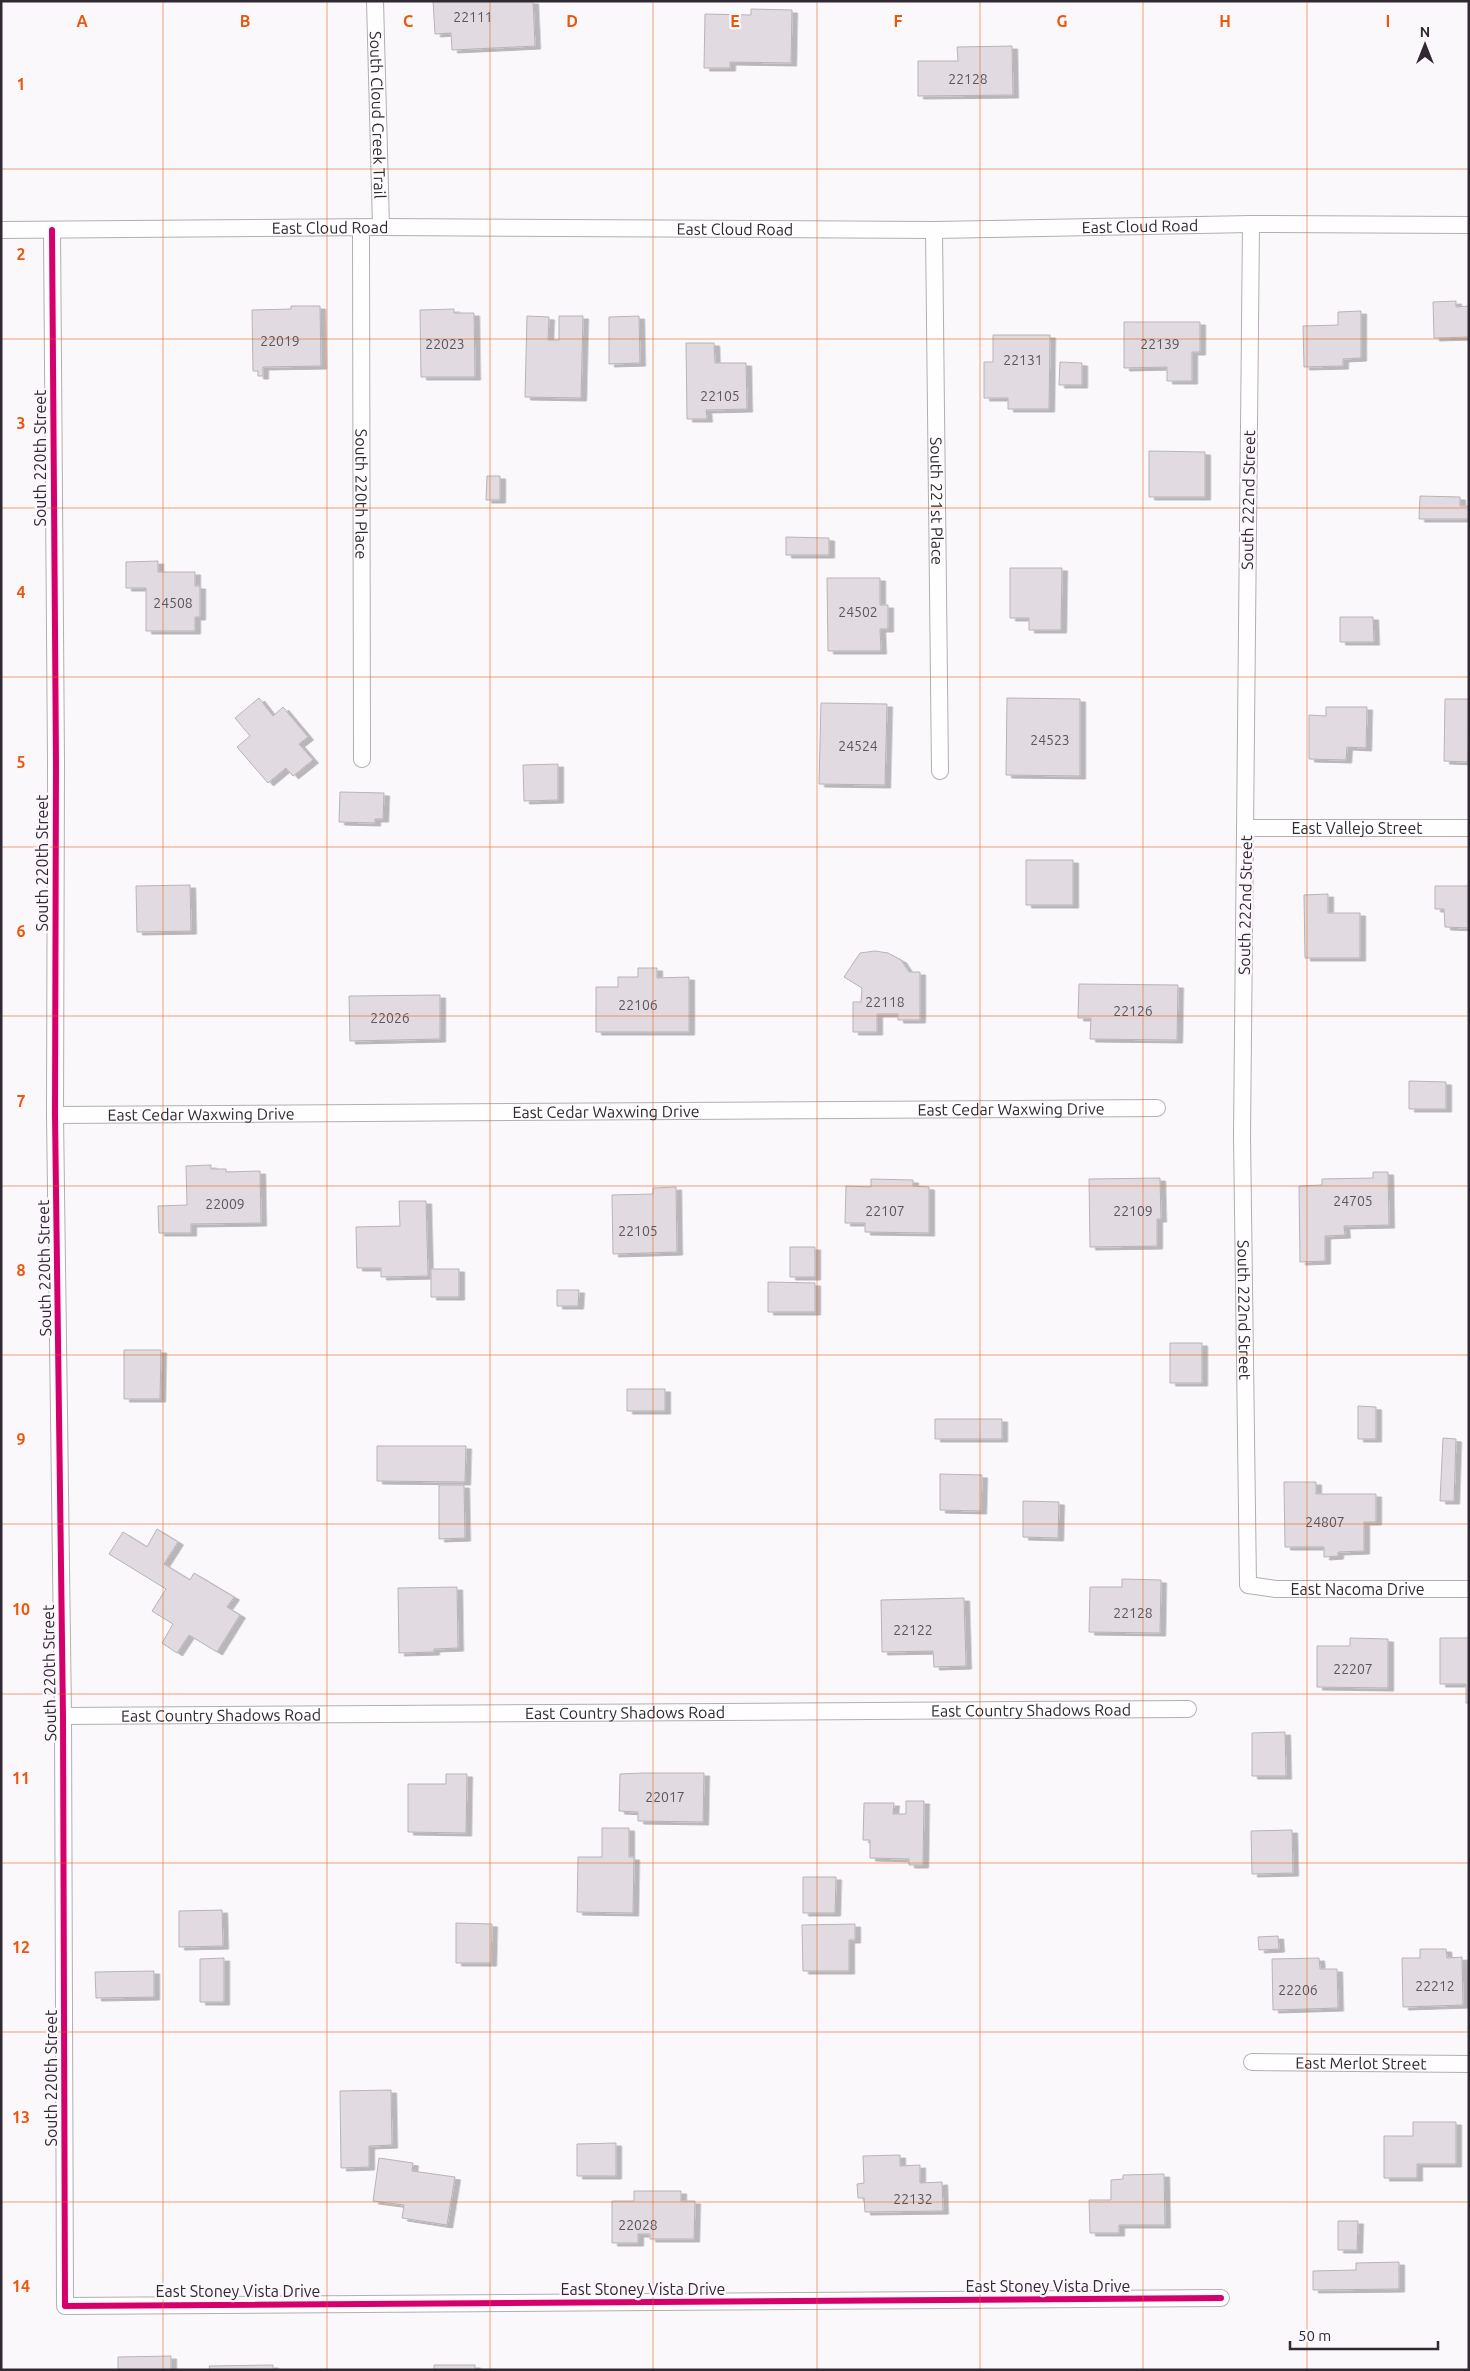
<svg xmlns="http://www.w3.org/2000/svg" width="1470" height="2371" font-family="Ubuntu,sans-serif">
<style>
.building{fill:#e1dbe1;stroke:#b8b3b9;filter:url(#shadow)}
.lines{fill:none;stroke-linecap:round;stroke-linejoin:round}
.street-casing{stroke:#b2aeb3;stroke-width:18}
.street{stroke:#fefefe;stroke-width:16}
.cycleway-casing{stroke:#fcf7fc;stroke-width:9}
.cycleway{stroke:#d6006c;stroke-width:6}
.grid{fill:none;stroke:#e8590c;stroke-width:1;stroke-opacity:0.55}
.labels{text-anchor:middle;stroke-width:4.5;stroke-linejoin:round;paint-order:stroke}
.number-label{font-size:14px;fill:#5d565e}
.street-label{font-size:16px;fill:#312932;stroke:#fcf7fc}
.grid-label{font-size:16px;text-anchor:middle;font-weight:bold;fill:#e8590c;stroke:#fcf7fc;stroke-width:4.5;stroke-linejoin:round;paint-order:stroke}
</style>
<defs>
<filter id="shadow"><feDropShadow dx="5.5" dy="3" stdDeviation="0" flood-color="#0004"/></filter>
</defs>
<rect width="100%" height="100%" fill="#fbf8fb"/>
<path class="building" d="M 433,1 L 533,1 L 535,46 L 452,50 L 451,33 L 435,34 Z
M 751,9 L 792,10 L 791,63 L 730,62 L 730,68 L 704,68 L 705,14 L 751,15 Z
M 1012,46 L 1013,95 L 918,96 L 918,61 L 958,61 L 957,47 Z
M 1456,301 L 1456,307 L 1469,306 L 1469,337 L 1434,338 L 1433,302 Z
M 291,306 L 320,306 L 321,366 L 263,367 L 263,376 L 258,376 L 258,371 L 253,371 L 252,310 L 291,309 Z
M 454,309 L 454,313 L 474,313 L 475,377 L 421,377 L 420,310 Z
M 1361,311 L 1361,358 L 1343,359 L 1343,366 L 1304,367 L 1303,326 L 1338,325 L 1338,312 Z
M 527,316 L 549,317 L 548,340 L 559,340 L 559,316 L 583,316 L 581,398 L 525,397 Z
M 639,316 L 640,363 L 609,364 L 609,317 Z
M 1124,322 L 1200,322 L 1200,352 L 1192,352 L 1192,381 L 1167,381 L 1167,367 L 1124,368 Z
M 993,335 L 1050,335 L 1049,409 L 1008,409 L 1008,398 L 984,398 L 984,362 L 993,362 Z
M 686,343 L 714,343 L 715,363 L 746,363 L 747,409 L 706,410 L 707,419 L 687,419 Z
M 1060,362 L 1082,363 L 1082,385 L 1059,385 Z
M 1149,451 L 1205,452 L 1205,497 L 1149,497 Z
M 487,476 L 500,476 L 500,500 L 486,500 Z
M 1420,496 L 1460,497 L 1460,506 L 1469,506 L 1469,519 L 1419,519 Z
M 786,537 L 829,538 L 829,555 L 786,555 Z
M 158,561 L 158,572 L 195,572 L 195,586 L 200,586 L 200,617 L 195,617 L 195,631 L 146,631 L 146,588 L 126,588 L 126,562 Z
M 1010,568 L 1062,568 L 1061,630 L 1029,630 L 1029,618 L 1010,618 Z
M 827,578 L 880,578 L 880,605 L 888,605 L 888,629 L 880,629 L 881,651 L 828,651 Z
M 1340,617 L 1373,617 L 1374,642 L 1340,642 Z
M 259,698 L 273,716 L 283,707 L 308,737 L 299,744 L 313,760 L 293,776 L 286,768 L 268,783 L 237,747 L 250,736 L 235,718 Z
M 1007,698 L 1080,699 L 1080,776 L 1006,775 Z
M 1445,699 L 1469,699 L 1468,762 L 1444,761 Z
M 821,703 L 887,704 L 885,785 L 819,784 Z
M 1326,707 L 1367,707 L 1366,748 L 1347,747 L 1346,760 L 1309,759 L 1309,715 L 1326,716 Z
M 558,764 L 558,800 L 524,801 L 523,765 Z
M 340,792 L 384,793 L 383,819 L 375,819 L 375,823 L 339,822 Z
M 1026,860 L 1073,860 L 1073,905 L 1026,905 Z
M 190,885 L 191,931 L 137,932 L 136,886 Z
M 1435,886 L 1469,886 L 1469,928 L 1445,927 L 1444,909 L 1435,909 Z
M 1328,894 L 1328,913 L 1360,913 L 1360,958 L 1305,958 L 1304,895 Z
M 875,951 L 888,953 L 901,960 L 909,972 L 920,972 L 920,1020 L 898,1020 L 898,1014 L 877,1014 L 877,1032 L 853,1032 L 853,1002 L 861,1002 L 862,988 L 844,977 L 860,953 Z
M 638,968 L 657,968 L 657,978 L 689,977 L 689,1032 L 596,1032 L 596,987 L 618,987 L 618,977 L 638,977 Z
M 1079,984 L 1178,985 L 1177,1040 L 1090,1039 L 1091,1018 L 1078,1018 Z
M 440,995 L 440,1039 L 350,1041 L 349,996 Z
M 1409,1081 L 1446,1082 L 1446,1109 L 1409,1109 Z
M 211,1165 L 211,1169 L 226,1169 L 226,1172 L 260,1171 L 261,1223 L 191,1224 L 191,1233 L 159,1233 L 158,1206 L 187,1205 L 186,1166 Z
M 1373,1172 L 1388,1172 L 1389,1225 L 1344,1226 L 1345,1235 L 1325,1236 L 1325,1261 L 1300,1262 L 1299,1186 L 1322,1185 L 1322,1179 L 1373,1178 Z
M 1160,1178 L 1161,1219 L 1157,1219 L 1157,1246 L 1090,1247 L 1089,1179 Z
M 871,1179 L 913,1180 L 913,1186 L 929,1187 L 929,1233 L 865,1232 L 865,1223 L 845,1223 L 846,1186 L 871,1187 Z
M 676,1187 L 677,1252 L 613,1254 L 612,1195 L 653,1194 L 653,1188 Z
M 399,1201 L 426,1201 L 428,1276 L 381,1277 L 381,1268 L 357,1268 L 356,1227 L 400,1226 Z
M 790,1247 L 815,1247 L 815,1277 L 790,1277 Z
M 431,1269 L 459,1269 L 459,1297 L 431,1297 Z
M 768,1282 L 815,1283 L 815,1312 L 768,1312 Z
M 557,1290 L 579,1290 L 578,1306 L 557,1306 Z
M 1170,1343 L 1202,1343 L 1202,1383 L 1170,1383 Z
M 124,1350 L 161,1350 L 160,1399 L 124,1399 Z
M 627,1389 L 665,1389 L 665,1411 L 627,1411 Z
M 1358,1406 L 1376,1407 L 1376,1439 L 1358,1439 Z
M 935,1419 L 1002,1419 L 1002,1439 L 935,1439 Z
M 1443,1438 L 1456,1439 L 1454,1501 L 1440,1501 Z
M 377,1446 L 466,1446 L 465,1482 L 377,1481 Z
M 940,1474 L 982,1475 L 981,1511 L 940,1510 Z
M 1284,1482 L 1316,1482 L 1316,1494 L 1376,1494 L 1376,1522 L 1364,1522 L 1364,1551 L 1338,1552 L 1338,1556 L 1324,1557 L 1324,1547 L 1285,1547 Z
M 439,1485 L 464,1485 L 465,1538 L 439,1539 Z
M 1023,1501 L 1059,1502 L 1058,1538 L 1023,1537 Z
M 157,1529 L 178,1542 L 164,1564 L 190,1580 L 194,1573 L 234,1597 L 227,1607 L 240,1615 L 217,1652 L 189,1635 L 177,1653 L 162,1643 L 173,1624 L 152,1611 L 166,1589 L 109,1554 L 123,1532 L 147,1547 Z
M 1122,1579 L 1161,1580 L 1160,1633 L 1089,1632 L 1090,1587 L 1122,1587 Z
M 457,1587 L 458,1648 L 434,1649 L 434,1652 L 399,1653 L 398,1588 Z
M 964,1598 L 966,1666 L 934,1667 L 933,1651 L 882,1652 L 881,1600 Z
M 1350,1638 L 1388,1639 L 1388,1688 L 1317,1687 L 1317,1646 L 1350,1646 Z
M 1440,1638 L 1469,1638 L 1469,1703 L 1466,1703 L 1466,1684 L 1440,1684 Z
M 1285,1732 L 1286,1776 L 1252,1776 L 1252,1733 Z
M 643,1773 L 704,1773 L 703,1822 L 638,1821 L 638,1812 L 619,1811 L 620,1774 Z
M 446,1774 L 467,1774 L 466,1833 L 408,1832 L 408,1784 L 446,1784 Z
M 906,1801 L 924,1801 L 923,1865 L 909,1865 L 909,1859 L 870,1858 L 870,1840 L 863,1840 L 864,1803 L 894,1803 L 893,1814 L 906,1814 Z
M 602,1828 L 629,1828 L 629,1857 L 634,1857 L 633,1913 L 577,1912 L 578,1857 L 602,1857 Z
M 1292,1830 L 1293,1873 L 1252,1874 L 1251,1831 Z
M 803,1877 L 836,1877 L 835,1913 L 803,1913 Z
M 222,1910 L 223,1946 L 179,1947 L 179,1911 Z
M 456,1923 L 492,1924 L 491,1963 L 456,1963 Z
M 855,1924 L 855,1940 L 849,1940 L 849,1971 L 803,1971 L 802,1925 Z
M 1278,1936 L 1279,1949 L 1259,1950 L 1258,1937 Z
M 1420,1949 L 1446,1949 L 1447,1958 L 1462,1957 L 1463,2005 L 1403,2007 L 1402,1958 L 1420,1958 Z
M 224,1958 L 224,2002 L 200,2002 L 200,1959 Z
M 1319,1958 L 1320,1969 L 1337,1969 L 1338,2008 L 1273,2010 L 1272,1959 Z
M 154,1971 L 154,1997 L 96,1998 L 95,1972 Z
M 391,2090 L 392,2145 L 369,2146 L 369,2167 L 341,2168 L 340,2091 Z
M 1413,2122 L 1456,2122 L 1456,2164 L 1417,2164 L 1417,2178 L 1384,2178 L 1384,2136 L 1413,2136 Z
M 616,2143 L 616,2176 L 577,2176 L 577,2144 Z
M 900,2155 L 900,2166 L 920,2165 L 920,2183 L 942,2182 L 943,2211 L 865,2212 L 864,2198 L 858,2198 L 857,2184 L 864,2183 L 863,2156 Z
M 379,2158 L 413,2163 L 412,2171 L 455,2177 L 447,2225 L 402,2218 L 404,2205 L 373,2201 Z
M 1164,2174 L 1165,2225 L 1119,2225 L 1119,2233 L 1090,2233 L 1089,2200 L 1111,2200 L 1111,2180 L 1123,2179 L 1123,2175 Z
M 634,2191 L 681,2191 L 681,2201 L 695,2201 L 694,2239 L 650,2239 L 650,2234 L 638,2234 L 638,2243 L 612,2243 L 612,2201 L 634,2201 Z
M 1338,2221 L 1358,2221 L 1357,2250 L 1338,2250 Z
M 1399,2262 L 1399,2289 L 1313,2290 L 1313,2271 L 1356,2270 L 1356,2263 Z
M 171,2356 L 171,2370 L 118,2370 L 118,2357 Z
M 273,2365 L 273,2370 L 210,2370 L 209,2366 Z
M 434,2365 L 475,2365 L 475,2370 L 434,2370 Z"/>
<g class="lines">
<g class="street-casing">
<g id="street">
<path id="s1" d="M 375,1 L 381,227"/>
<path id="s2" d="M 1251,224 L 1242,1135 L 1248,1585 L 1276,1589 L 1469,1589"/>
<path id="s3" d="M 361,229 L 362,759"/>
<path id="s4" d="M 1,230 L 381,227 L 934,230 L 1251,224 L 1469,225"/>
<path d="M 52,230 L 56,763 L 55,1115 L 63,1716 L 65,2306 L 1221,2298"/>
<path id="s5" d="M 934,230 L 940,771"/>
<path id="s6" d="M 1245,828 L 1469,828"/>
<path id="s7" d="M 55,1115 L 1157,1108"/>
<path id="s8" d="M 63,1716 L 1188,1709"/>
<path id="s9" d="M 1252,2062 L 1469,2064"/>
</g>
</g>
<use href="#street" class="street"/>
<g class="cycleway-casing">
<path id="cycleway" d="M 52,230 L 56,763 L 55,1115 L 63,1716 L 65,2306 L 1221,2298"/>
</g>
<use href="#cycleway" class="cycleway"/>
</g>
<path class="grid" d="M 163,1 L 163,2370M 327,1 L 327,2370M 490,1 L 490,2370M 653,1 L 653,2370M 817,1 L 817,2370M 980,1 L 980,2370M 1143,1 L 1143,2370M 1307,1 L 1307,2370M 1,169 L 1469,169M 1,339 L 1469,339M 1,508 L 1469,508M 1,677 L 1469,677M 1,847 L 1469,847M 1,1016 L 1469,1016M 1,1186 L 1469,1186M 1,1355 L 1469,1355M 1,1524 L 1469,1524M 1,1694 L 1469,1694M 1,1863 L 1469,1863M 1,2032 L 1469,2032M 1,2202 L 1469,2202"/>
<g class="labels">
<g class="number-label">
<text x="473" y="22">22111</text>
<text x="968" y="84">22128</text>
<text x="280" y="346">22019</text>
<text x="445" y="349">22023</text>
<text x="1160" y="349">22139</text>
<text x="1023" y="365">22131</text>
<text x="720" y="401">22105</text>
<text x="173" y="608">24508</text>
<text x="858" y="617">24502</text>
<text x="1050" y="745">24523</text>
<text x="858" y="751">24524</text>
<text x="885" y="1007">22118</text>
<text x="638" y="1010">22106</text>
<text x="1133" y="1016">22126</text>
<text x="390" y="1023">22026</text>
<text x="1353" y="1206">24705</text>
<text x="225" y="1209">22009</text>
<text x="885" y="1216">22107</text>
<text x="1133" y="1216">22109</text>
<text x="638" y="1236">22105</text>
<text x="1325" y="1527">24807</text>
<text x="1133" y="1618">22128</text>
<text x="913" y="1635">22122</text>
<text x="1353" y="1674">22207</text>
<text x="665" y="1802">22017</text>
<text x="1435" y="1991">22212</text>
<text x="1298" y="1995">22206</text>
<text x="913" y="2204">22132</text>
<text x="638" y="2230">22028</text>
</g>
<g class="street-label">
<text dy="6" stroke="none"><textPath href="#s1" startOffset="114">South Cloud Creek Trail</textPath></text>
<text dy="6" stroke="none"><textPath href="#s4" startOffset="1139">East Cloud Road</textPath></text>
<text dy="6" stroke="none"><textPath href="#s4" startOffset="329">East Cloud Road</textPath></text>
<text dy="6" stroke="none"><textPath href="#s4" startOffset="734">East Cloud Road</textPath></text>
<text transform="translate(40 458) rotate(-90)" y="6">South 220th Street</text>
<text dy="6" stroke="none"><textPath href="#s3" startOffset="265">South 220th Place</textPath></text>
<text transform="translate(1248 500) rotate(-89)" y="6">South 222nd Street</text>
<text dy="6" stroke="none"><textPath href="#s5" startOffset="271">South 221st Place</textPath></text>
<text dy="6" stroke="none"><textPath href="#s6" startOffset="112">East Vallejo Street</textPath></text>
<text transform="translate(42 863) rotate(-90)" y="6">South 220th Street</text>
<text transform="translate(1245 905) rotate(-89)" y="6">South 222nd Street</text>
<text dy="6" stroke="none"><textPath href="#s7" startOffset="956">East Cedar Waxwing Drive</textPath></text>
<text dy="6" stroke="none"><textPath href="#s7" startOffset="551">East Cedar Waxwing Drive</textPath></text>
<text dy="6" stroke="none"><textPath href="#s7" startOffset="146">East Cedar Waxwing Drive</textPath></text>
<text transform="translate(44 1268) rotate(-91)" y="6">South 220th Street</text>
<text dy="6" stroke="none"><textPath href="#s2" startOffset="1086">South 222nd Street</textPath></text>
<text dy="6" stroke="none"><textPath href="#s2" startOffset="1471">East Nacoma Drive</textPath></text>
<text transform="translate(49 1673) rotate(-91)" y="6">South 220th Street</text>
<text dy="6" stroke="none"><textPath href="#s8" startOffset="968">East Country Shadows Road</textPath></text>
<text dy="6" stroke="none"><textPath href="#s8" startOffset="562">East Country Shadows Road</textPath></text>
<text dy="6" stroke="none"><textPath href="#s8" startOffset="158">East Country Shadows Road</textPath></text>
<text dy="6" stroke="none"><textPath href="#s9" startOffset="109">East Merlot Street</textPath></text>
<text transform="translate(51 2078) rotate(-90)" y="6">South 220th Street</text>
<text x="1048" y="2292">East Stoney Vista Drive</text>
<text x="643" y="2295">East Stoney Vista Drive</text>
<text x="238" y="2297">East Stoney Vista Drive</text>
</g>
</g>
<g class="grid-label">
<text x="82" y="27">A</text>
<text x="245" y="27">B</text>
<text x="408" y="27">C</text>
<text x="572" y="27">D</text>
<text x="735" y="27">E</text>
<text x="898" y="27">F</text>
<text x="1062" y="27">G</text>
<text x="1225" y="27">H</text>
<text x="1388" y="27">I</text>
<text x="21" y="90">1</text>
<text x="21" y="260">2</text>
<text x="21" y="429">3</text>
<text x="21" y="598">4</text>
<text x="21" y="768">5</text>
<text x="21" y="937">6</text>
<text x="21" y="1107">7</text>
<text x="21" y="1276">8</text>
<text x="21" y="1445">9</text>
<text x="21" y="1615">10</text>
<text x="21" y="1784">11</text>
<text x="21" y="1953">12</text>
<text x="21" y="2123">13</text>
<text x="21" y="2292">14</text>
</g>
<rect width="1470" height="2371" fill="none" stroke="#312932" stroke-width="5"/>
<g transform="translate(1425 45)" stroke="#fcf7fc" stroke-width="4" paint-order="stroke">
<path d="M0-4L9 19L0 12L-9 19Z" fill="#312932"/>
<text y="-8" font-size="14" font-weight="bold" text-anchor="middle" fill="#312932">N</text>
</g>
<path d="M1290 2341v8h148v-8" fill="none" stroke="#312932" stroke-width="2.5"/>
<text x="1298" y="2341" font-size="15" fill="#312932" stroke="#fcf7fc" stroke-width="4" paint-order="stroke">50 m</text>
</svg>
